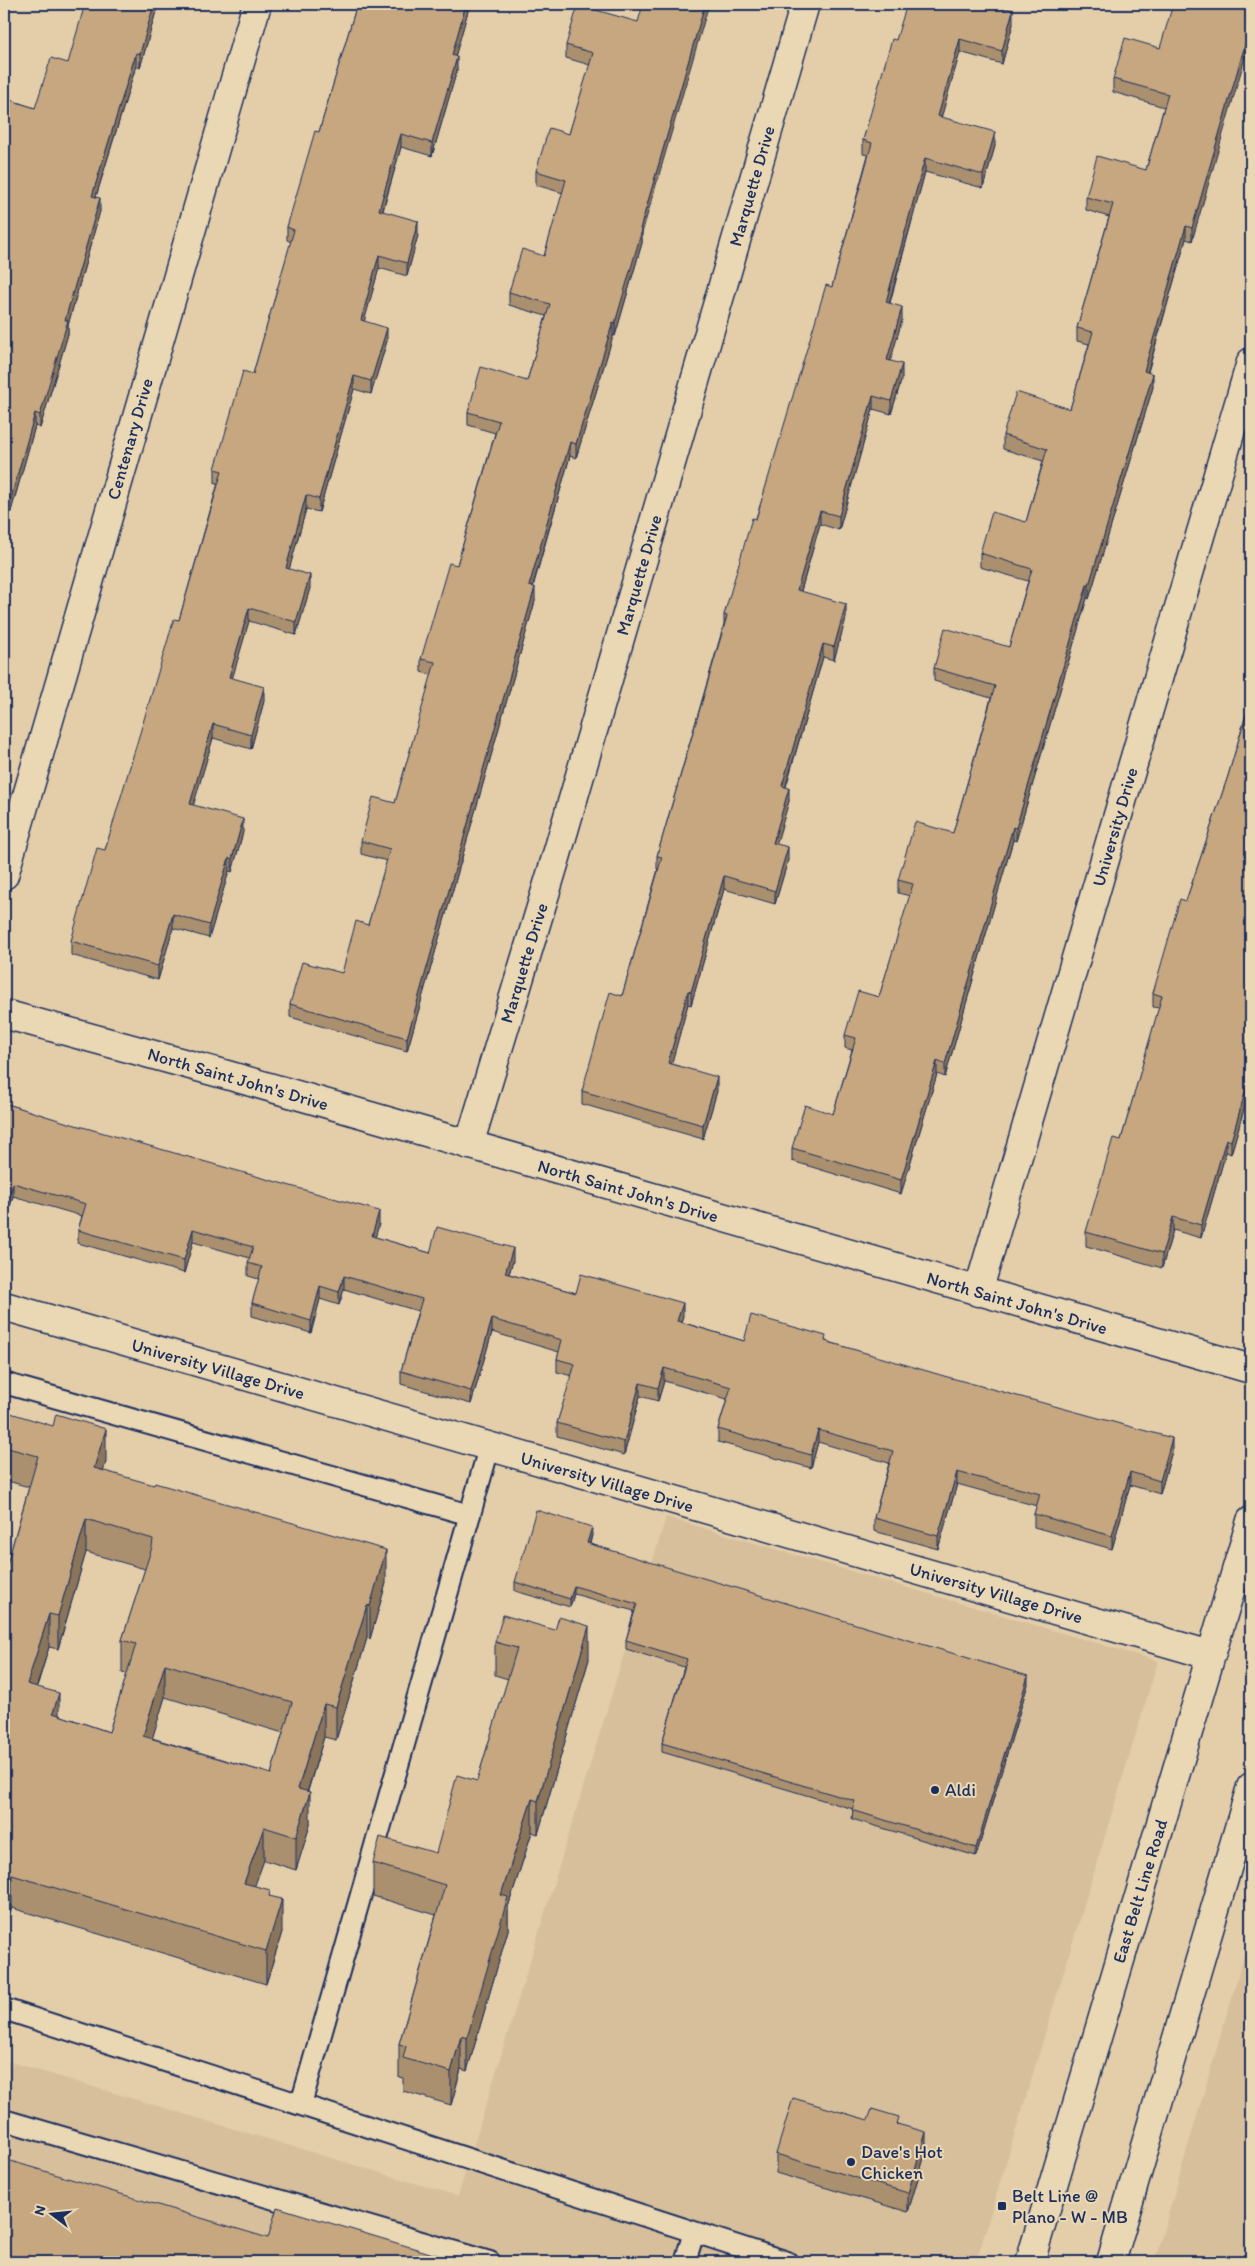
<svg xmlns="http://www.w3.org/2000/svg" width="1255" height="2266" font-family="Itim,sans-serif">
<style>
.built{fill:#d7bf9c}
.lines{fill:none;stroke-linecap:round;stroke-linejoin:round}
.lane-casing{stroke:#1b2f5e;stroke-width:24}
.street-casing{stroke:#1b2f5e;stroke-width:31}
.primary-casing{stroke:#1b2f5e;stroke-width:31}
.lane{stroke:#ead7b4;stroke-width:20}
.street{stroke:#ead7b4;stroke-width:28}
.primary{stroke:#ead7b4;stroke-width:28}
.wall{fill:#aa906e;stroke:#1b2f5e;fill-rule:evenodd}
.shaded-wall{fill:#8b755a;stroke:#1b2f5e}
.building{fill:#c6a780;stroke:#1b2f5e;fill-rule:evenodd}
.poi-dot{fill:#1b2f5e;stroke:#ead7b4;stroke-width:2}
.labels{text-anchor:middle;stroke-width:4;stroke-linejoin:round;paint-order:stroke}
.street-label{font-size:18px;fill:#1b2f5e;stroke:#ead7b4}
.poi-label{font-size:18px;fill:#1b2f5e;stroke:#ead7b4;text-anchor:start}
</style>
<rect width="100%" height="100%" fill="#e4ceaa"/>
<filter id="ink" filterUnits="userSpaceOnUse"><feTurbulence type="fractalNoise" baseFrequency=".02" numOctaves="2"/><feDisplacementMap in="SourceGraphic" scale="10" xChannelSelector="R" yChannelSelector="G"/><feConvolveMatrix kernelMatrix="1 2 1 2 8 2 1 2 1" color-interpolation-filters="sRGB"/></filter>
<g filter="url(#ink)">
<path class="built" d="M 666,1517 L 1158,1661 L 976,2262 L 4,2262 L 4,2060 L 458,2196 Z
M 1251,1932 L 1251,2262 L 1154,2262 Z"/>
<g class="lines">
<g class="lane-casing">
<path id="lane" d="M 4,1383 L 470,1515
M 4,2009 L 787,2262
M 301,2104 L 489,1448
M 4,2120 L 490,2262
M 685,2262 L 694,2232"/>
</g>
<g class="street-casing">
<path id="street" d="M 4,875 L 257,4
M 4,1014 L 227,1075 L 1251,1369
M 469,1145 L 555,861 L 805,4
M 978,1292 L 1251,362
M 4,1306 L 1210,1655"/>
</g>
<g class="primary-casing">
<path id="primary" d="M 1030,2262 L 1251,1521
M 1111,2262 L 1251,1787"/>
</g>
<use href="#lane" class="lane"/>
<use href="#street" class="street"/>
<use href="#primary" class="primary"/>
</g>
<path class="wall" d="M 158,4 L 140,68 L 136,66 L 96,197 L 100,211 L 68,325 L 68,334 L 40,428 L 35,426 L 4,536 L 4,98 L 35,108 L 68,63 Z
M 357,4 L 470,4 L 455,56 L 457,70 L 432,156 L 401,147 L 383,211 L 418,235 L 407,276 L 379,268 L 364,321 L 387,341 L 371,394 L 354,389 L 319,512 L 306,509 L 289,569 L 310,588 L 296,635 L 249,621 L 232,678 L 264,701 L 251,749 L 213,738 L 193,805 L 243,832 L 232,872 L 229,871 L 209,938 L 173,928 L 158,980 L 71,955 L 71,941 L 105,850 L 179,620 L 218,483 L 215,483 L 215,469 L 253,374 L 291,242 L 287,240 L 287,227 L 319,132 Z
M 1251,4 L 1192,241 L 1186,239 L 1148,372 L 1153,387 L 1089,599 L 1087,598 L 1016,841 L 1013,840 L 945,1077 L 937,1074 L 901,1194 L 792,1161 L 792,1148 L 833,1114 L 852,1050 L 845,1048 L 845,1035 L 879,997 L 910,896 L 898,893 L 898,880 L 953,833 L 991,698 L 934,681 L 934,668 L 1009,647 L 1028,581 L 980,567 L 980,553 L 1026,522 L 1043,461 L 1003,449 L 1003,435 L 1070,409 L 1089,344 L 1077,341 L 1077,328 L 1109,217 L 1086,210 L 1086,197 L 1146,170 L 1164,107 L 1113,92 L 1113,79 L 1160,48 Z
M 638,22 L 642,243 L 615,336 L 613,336 L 576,458 L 570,456 L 533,587 L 535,601 L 407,1051 L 290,1017 L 290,1004 L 342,973 L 368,925 L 387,861 L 361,854 L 361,841 L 395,803 L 432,675 L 421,672 L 421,659 L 457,565 L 495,433 L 468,425 L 468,412 L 527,381 L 546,316 L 509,305 L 509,292 L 544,256 L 563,193 L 536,185 L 536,171 L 569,134 L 590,65 L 566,58 L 566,45 Z
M 1013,24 L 1002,64 L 960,52 L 941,117 L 995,146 L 983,188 L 925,172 L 890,303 L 902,320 L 890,361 L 902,378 L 891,414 L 873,409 L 839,530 L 820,524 L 801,591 L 846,618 L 834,660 L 823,657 L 786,787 L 789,801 L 776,844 L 788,860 L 775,904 L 724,889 L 691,1005 L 688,1004 L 671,1064 L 717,1091 L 703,1139 L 582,1104 L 582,1091 L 622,996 L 658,869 L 657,869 L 657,856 L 724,624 L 724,615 L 832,287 L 868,155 L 863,154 L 863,140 L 896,40 Z
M 1251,698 L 1251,1085 L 1231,1154 L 1226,1152 L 1201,1238 L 1173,1230 L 1162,1268 L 1086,1246 L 1086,1232 L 1121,1140 L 1159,1008 L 1153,1007 L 1153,993 L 1186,901 L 1228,776 Z
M 4,1103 L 379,1224 L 375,1237 L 430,1253 L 513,1261 L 509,1274 L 576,1293 L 683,1316 L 681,1322 L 744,1341 L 826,1341 L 1172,1451 L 1160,1494 L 1130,1485 L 1112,1549 L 1034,1527 L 1034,1514 L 1037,1506 L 957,1484 L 938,1549 L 874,1531 L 874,1518 L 889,1463 L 818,1442 L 811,1468 L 718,1442 L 718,1429 L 727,1399 L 664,1381 L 658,1401 L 640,1396 L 624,1455 L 557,1436 L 557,1423 L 572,1376 L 557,1372 L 557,1359 L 559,1352 L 492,1332 L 471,1404 L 401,1384 L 401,1371 L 418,1311 L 344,1289 L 339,1305 L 320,1299 L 311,1333 L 252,1316 L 252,1303 L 259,1279 L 248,1276 L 248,1263 L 250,1258 L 193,1242 L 184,1273 L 78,1243 L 78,1230 L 82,1216 L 13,1196 L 4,1227 Z
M 4,1411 L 106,1462 L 103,1471 L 386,1583 L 370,1639 L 367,1638 L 336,1740 L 324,1737 L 308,1791 L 310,1825 L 296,1870 L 264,1860 L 254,1886 L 270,1896 L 282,1932 L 266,1984 L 12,1908 L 10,1913 L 4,1912 L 4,1575 L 29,1487 L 4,1480 ZM 86,1552 L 145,1569 L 122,1640 L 122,1673 L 127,1674 L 109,1732 L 59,1715 L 37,1687 L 49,1647 L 58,1649 ZM 165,1697 L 283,1733 L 271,1774 L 152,1738 Z
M 592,1535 L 590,1544 L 1028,1684 L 976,1856 L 852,1819 L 853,1809 L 662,1752 L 662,1743 L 684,1667 L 626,1649 L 626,1640 L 634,1611 L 574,1594 L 570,1607 L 515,1591 L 515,1582 Z
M 495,1642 L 589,1659 L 538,1834 L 532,1832 L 508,1907 L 508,1930 L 467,2071 L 461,2069 L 451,2105 L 403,2091 L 403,2078 L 399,2077 L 399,2044 L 436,1915 L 373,1896 L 373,1863 L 436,1853 L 477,1781 L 508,1679 L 495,1675 Z
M 868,2120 L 899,2124 L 926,2151 L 908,2212 L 776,2173 L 776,2154 Z"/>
<path class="shaded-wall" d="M 154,4 L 158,4 L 140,68 L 140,54 Z
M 466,4 L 470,4 L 452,68 L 452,55 Z
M 705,4 L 709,4 L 642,233 L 642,243 L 615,336 L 615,323 L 640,229 Z
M 1013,10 L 1013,24 L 1002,64 L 1002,51 Z
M 1251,24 L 1251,37 L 1192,241 L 1192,228 Z
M 960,39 L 960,52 L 938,129 L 938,116 Z
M 136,53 L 136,66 L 92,209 L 92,196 Z
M 457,57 L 457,70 L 432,156 L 432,143 Z
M 995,132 L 995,146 L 983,188 L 983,175 Z
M 401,134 L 401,147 L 379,223 L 379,210 Z
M 925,158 L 925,172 L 886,315 L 886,302 Z
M 100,198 L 100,211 L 68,325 L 68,334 L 40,428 L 40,415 L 65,320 Z
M 418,221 L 418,235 L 407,276 L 407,263 Z
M 1186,226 L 1186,239 L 1144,384 L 1144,371 Z
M 379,255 L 379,268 L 361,333 L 361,320 Z
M 902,307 L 902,320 L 887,373 L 887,360 Z
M 613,322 L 613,336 L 576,458 L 576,444 Z
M 387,328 L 387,341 L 371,394 L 371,381 Z
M 902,364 L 902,378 L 891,414 L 891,401 Z
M 1153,374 L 1153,387 L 1089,599 L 1089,585 Z
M 354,376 L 354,389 L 319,512 L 319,499 Z
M 873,396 L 873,409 L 839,530 L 839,516 Z
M 35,413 L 35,426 L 4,536 L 4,522 Z
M 570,442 L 570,456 L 529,599 L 529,586 Z
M 306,495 L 306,509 L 286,581 L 286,568 Z
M 820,511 L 820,524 L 797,604 L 797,590 Z
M 310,575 L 310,588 L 296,635 L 296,622 Z
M 1087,585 L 1087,598 L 1016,841 L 1016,828 Z
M 535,587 L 535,601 L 407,1051 L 407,1038 Z
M 846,604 L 846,618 L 834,660 L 834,647 Z
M 249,608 L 249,621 L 229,690 L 229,677 Z
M 823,644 L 823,657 L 782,799 L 782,786 Z
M 264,687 L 264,701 L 251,749 L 251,735 Z
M 213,724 L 213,738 L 190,817 L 190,804 Z
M 789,788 L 789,801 L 773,856 L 773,843 Z
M 243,819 L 243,832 L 232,872 L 232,859 Z
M 1013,827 L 1013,840 L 945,1077 L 945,1064 Z
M 788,847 L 788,860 L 775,904 L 775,891 Z
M 229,858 L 229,871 L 209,938 L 209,925 Z
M 724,876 L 724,889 L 691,1005 L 691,992 Z
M 173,914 L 173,928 L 158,980 L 158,966 Z
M 1251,967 L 1251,980 L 1249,976 Z
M 688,991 L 688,1004 L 668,1077 L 668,1063 Z
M 937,1061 L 937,1074 L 901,1194 L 901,1180 Z
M 1251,1072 L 1251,1085 L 1231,1154 L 1231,1141 Z
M 717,1077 L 717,1091 L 703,1139 L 703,1125 Z
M 1226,1139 L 1226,1152 L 1201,1238 L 1201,1225 Z
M 13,1183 L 13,1196 L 4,1227 L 4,1214 Z
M 379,1211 L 379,1224 L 372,1249 L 372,1236 Z
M 1173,1217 L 1173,1230 L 1162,1268 L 1162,1254 Z
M 193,1229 L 193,1242 L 184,1273 L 184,1260 Z
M 513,1248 L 513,1261 L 505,1286 L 505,1273 Z
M 344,1276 L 344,1289 L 339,1305 L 339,1292 Z
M 320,1286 L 320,1299 L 311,1333 L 311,1321 Z
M 683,1303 L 683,1316 L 677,1334 L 677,1321 Z
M 492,1319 L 492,1332 L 471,1404 L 471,1391 Z
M 664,1368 L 664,1381 L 658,1401 L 658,1388 Z
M 640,1383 L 640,1396 L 624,1455 L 624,1442 Z
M 106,1429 L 106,1462 L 94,1501 L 94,1468 Z
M 818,1430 L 818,1442 L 811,1468 L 811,1455 Z
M 1172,1438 L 1172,1451 L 1160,1494 L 1160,1481 Z
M 957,1472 L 957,1484 L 938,1549 L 938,1536 Z
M 1130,1472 L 1130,1485 L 1112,1549 L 1112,1536 Z
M 86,1519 L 86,1552 L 58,1649 L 58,1616 Z
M 592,1527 L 592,1535 L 587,1552 L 587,1543 Z
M 386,1550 L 386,1583 L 370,1639 L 370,1606 Z
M 574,1586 L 574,1594 L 570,1607 L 570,1599 Z
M 367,1605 L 367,1638 L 336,1740 L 336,1707 Z
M 49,1614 L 49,1647 L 27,1717 L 27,1684 Z
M 589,1626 L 589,1659 L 538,1834 L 538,1801 Z
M 165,1664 L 165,1697 L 143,1769 L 143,1736 Z
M 1028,1676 L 1028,1684 L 976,1856 L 976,1848 Z
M 59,1693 L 59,1726 L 53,1713 Z
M 324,1704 L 324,1737 L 298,1822 L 298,1789 Z
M 310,1792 L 310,1825 L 296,1870 L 296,1837 Z
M 532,1799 L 532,1832 L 508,1907 L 508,1930 L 467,2071 L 467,2038 L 501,1895 Z
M 264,1827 L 264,1860 L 244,1916 L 244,1883 Z
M 12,1875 L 12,1908 L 10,1913 L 10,1880 Z
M 282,1899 L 282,1932 L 266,1984 L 266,1951 Z
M 461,2036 L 461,2069 L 451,2105 L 451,2072 Z
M 926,2132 L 926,2151 L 908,2212 L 908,2193 Z"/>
<path class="building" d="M 85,4 L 154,4 L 140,54 L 136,53 L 92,196 L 100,198 L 65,320 L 68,320 L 40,415 L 35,413 L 4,522 L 4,98 L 35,108 L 51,58 L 68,63 Z
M 357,4 L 466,4 L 452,55 L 457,57 L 432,143 L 401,134 L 379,210 L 418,221 L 407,263 L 379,255 L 361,320 L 387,328 L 371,381 L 354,376 L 319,499 L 306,495 L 286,568 L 310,575 L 296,622 L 249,608 L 229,677 L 264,687 L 251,735 L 213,724 L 190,804 L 243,819 L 232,859 L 229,858 L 209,925 L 173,914 L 158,966 L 71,941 L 97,848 L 105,850 L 174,619 L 179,620 L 222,471 L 215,469 L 243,371 L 253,374 L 294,230 L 287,227 L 315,131 L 319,132 Z
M 643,4 L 705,4 L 640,229 L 642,230 L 615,323 L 613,322 L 576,444 L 570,442 L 529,586 L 535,587 L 407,1038 L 290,1004 L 302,962 L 342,973 L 356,921 L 368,925 L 390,849 L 361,841 L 373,797 L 395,803 L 435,662 L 421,659 L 449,563 L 457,565 L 499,421 L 468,412 L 481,367 L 527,381 L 550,304 L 509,292 L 522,249 L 544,256 L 566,180 L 536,171 L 549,128 L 569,134 L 593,53 L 566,45 L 578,5 L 638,22 Z
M 907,4 L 990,4 L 1013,10 L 1002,51 L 960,39 L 938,116 L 995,132 L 983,175 L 925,158 L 886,302 L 902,307 L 887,360 L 902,364 L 891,401 L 873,396 L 839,516 L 820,511 L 797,590 L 846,604 L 834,647 L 823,644 L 782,786 L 789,788 L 773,843 L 788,847 L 775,891 L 724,876 L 691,992 L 688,991 L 668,1063 L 717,1077 L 703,1125 L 582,1091 L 610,992 L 622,996 L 662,857 L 657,856 L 727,616 L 724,615 L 752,518 L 756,519 L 826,285 L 832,287 L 872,143 L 863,140 L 892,39 L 896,40 Z
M 1173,4 L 1251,4 L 1251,24 L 1192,228 L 1186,226 L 1144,371 L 1153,374 L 1089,585 L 1087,585 L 1016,828 L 1013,827 L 945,1064 L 937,1061 L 901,1180 L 792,1148 L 805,1105 L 833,1114 L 856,1038 L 845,1035 L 858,991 L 879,997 L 913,884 L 898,880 L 915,822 L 953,833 L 995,686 L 934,668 L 945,628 L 1009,647 L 1032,569 L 980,553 L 992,512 L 1026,522 L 1047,449 L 1003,435 L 1016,392 L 1070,409 L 1093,332 L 1077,328 L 1113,204 L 1086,197 L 1097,156 L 1146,170 L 1168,94 L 1113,79 L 1125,38 L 1160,48 Z
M 1251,698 L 1251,967 L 1249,976 L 1251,977 L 1251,1072 L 1231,1141 L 1226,1139 L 1201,1225 L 1173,1217 L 1162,1254 L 1086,1232 L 1113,1138 L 1121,1140 L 1162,996 L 1153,993 L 1180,899 L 1186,901 L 1228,776 Z
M 4,1103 L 65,1122 L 379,1211 L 372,1236 L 430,1253 L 437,1227 L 513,1248 L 505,1273 L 576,1293 L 581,1274 L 683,1303 L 677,1321 L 744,1341 L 751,1315 L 826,1336 L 825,1341 L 944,1376 L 1172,1438 L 1160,1481 L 1130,1472 L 1112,1536 L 1034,1514 L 1040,1494 L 957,1472 L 938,1536 L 874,1518 L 893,1451 L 818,1430 L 811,1455 L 718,1429 L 731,1387 L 664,1368 L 658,1388 L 640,1383 L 624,1442 L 557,1423 L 575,1364 L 557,1359 L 562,1340 L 492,1319 L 471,1391 L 401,1371 L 422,1299 L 344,1276 L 339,1292 L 320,1286 L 311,1321 L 252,1303 L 262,1267 L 248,1263 L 253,1247 L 193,1229 L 184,1260 L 78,1230 L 86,1204 L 13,1183 L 4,1214 Z
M 4,1411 L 53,1426 L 56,1414 L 106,1429 L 94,1468 L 154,1485 L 155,1483 L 386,1550 L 370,1606 L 367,1605 L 336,1707 L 324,1704 L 298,1789 L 310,1792 L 296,1837 L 264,1827 L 244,1883 L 270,1890 L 269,1896 L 282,1899 L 266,1951 L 12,1875 L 10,1880 L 4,1879 L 4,1575 L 38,1456 L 4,1447 ZM 86,1519 L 153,1539 L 152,1547 L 122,1640 L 136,1644 L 109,1732 L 53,1713 L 59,1693 L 27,1684 L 49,1614 L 58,1616 ZM 165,1664 L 292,1702 L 271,1774 L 143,1736 Z
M 536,1510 L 592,1527 L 587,1543 L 1028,1676 L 976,1848 L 852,1810 L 855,1801 L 662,1743 L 687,1659 L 626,1640 L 637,1604 L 574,1586 L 570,1599 L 515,1582 Z
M 503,1615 L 555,1630 L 559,1617 L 589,1626 L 538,1801 L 532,1799 L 501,1895 L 508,1897 L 467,2038 L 461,2036 L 451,2072 L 403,2058 L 406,2046 L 399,2044 L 445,1885 L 373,1863 L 380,1837 L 436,1853 L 457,1775 L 477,1781 L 517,1648 L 495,1642 Z
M 793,2098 L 868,2120 L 872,2109 L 899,2117 L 897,2124 L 926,2132 L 908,2193 L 776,2154 Z
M 4,2159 L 268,2238 L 277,2207 L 460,2262 L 4,2262 Z"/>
</g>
<g class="poi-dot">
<circle cx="935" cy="1790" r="5"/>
<circle cx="851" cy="2162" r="5"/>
<rect x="997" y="2201" width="10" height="10" rx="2.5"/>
</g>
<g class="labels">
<g class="street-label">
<text transform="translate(752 186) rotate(-74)" y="6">Marquette Drive</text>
<text transform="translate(130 439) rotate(-74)" y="6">Centenary Drive</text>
<text transform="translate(639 575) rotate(-74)" y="6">Marquette Drive</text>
<text transform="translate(1115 827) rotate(-74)" y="6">University Drive</text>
<text transform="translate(524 963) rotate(-73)" y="6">Marquette Drive</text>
<text transform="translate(238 1079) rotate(16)" y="6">North Saint John's Drive</text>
<text transform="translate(628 1191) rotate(16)" y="6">North Saint John's Drive</text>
<text transform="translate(1017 1303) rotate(16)" y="6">North Saint John's Drive</text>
<text transform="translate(218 1369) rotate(16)" y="6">University Village Drive</text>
<text transform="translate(607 1482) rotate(16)" y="6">University Village Drive</text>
<text transform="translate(996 1593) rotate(16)" y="6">University Village Drive</text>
<text transform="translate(1140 1891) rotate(-73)" y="6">East Belt Line Road</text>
</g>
<g class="poi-label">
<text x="945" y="1796">Aldi</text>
<text x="861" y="2158">Dave's Hot<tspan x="861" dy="21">Chicken</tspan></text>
<text x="1012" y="2202">Belt Line @<tspan x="1012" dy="21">Plano - W - MB</tspan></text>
</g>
</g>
<rect width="1255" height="2266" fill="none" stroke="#ead7b4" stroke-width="20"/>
<rect x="10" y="10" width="1235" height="2246" fill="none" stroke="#1b2f5e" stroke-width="2" filter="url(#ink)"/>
<g transform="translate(52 2214) rotate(286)" stroke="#ead7b4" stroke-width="4" paint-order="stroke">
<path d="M0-4L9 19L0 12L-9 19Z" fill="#1b2f5e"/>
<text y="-8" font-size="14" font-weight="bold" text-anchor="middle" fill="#1b2f5e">N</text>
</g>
</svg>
